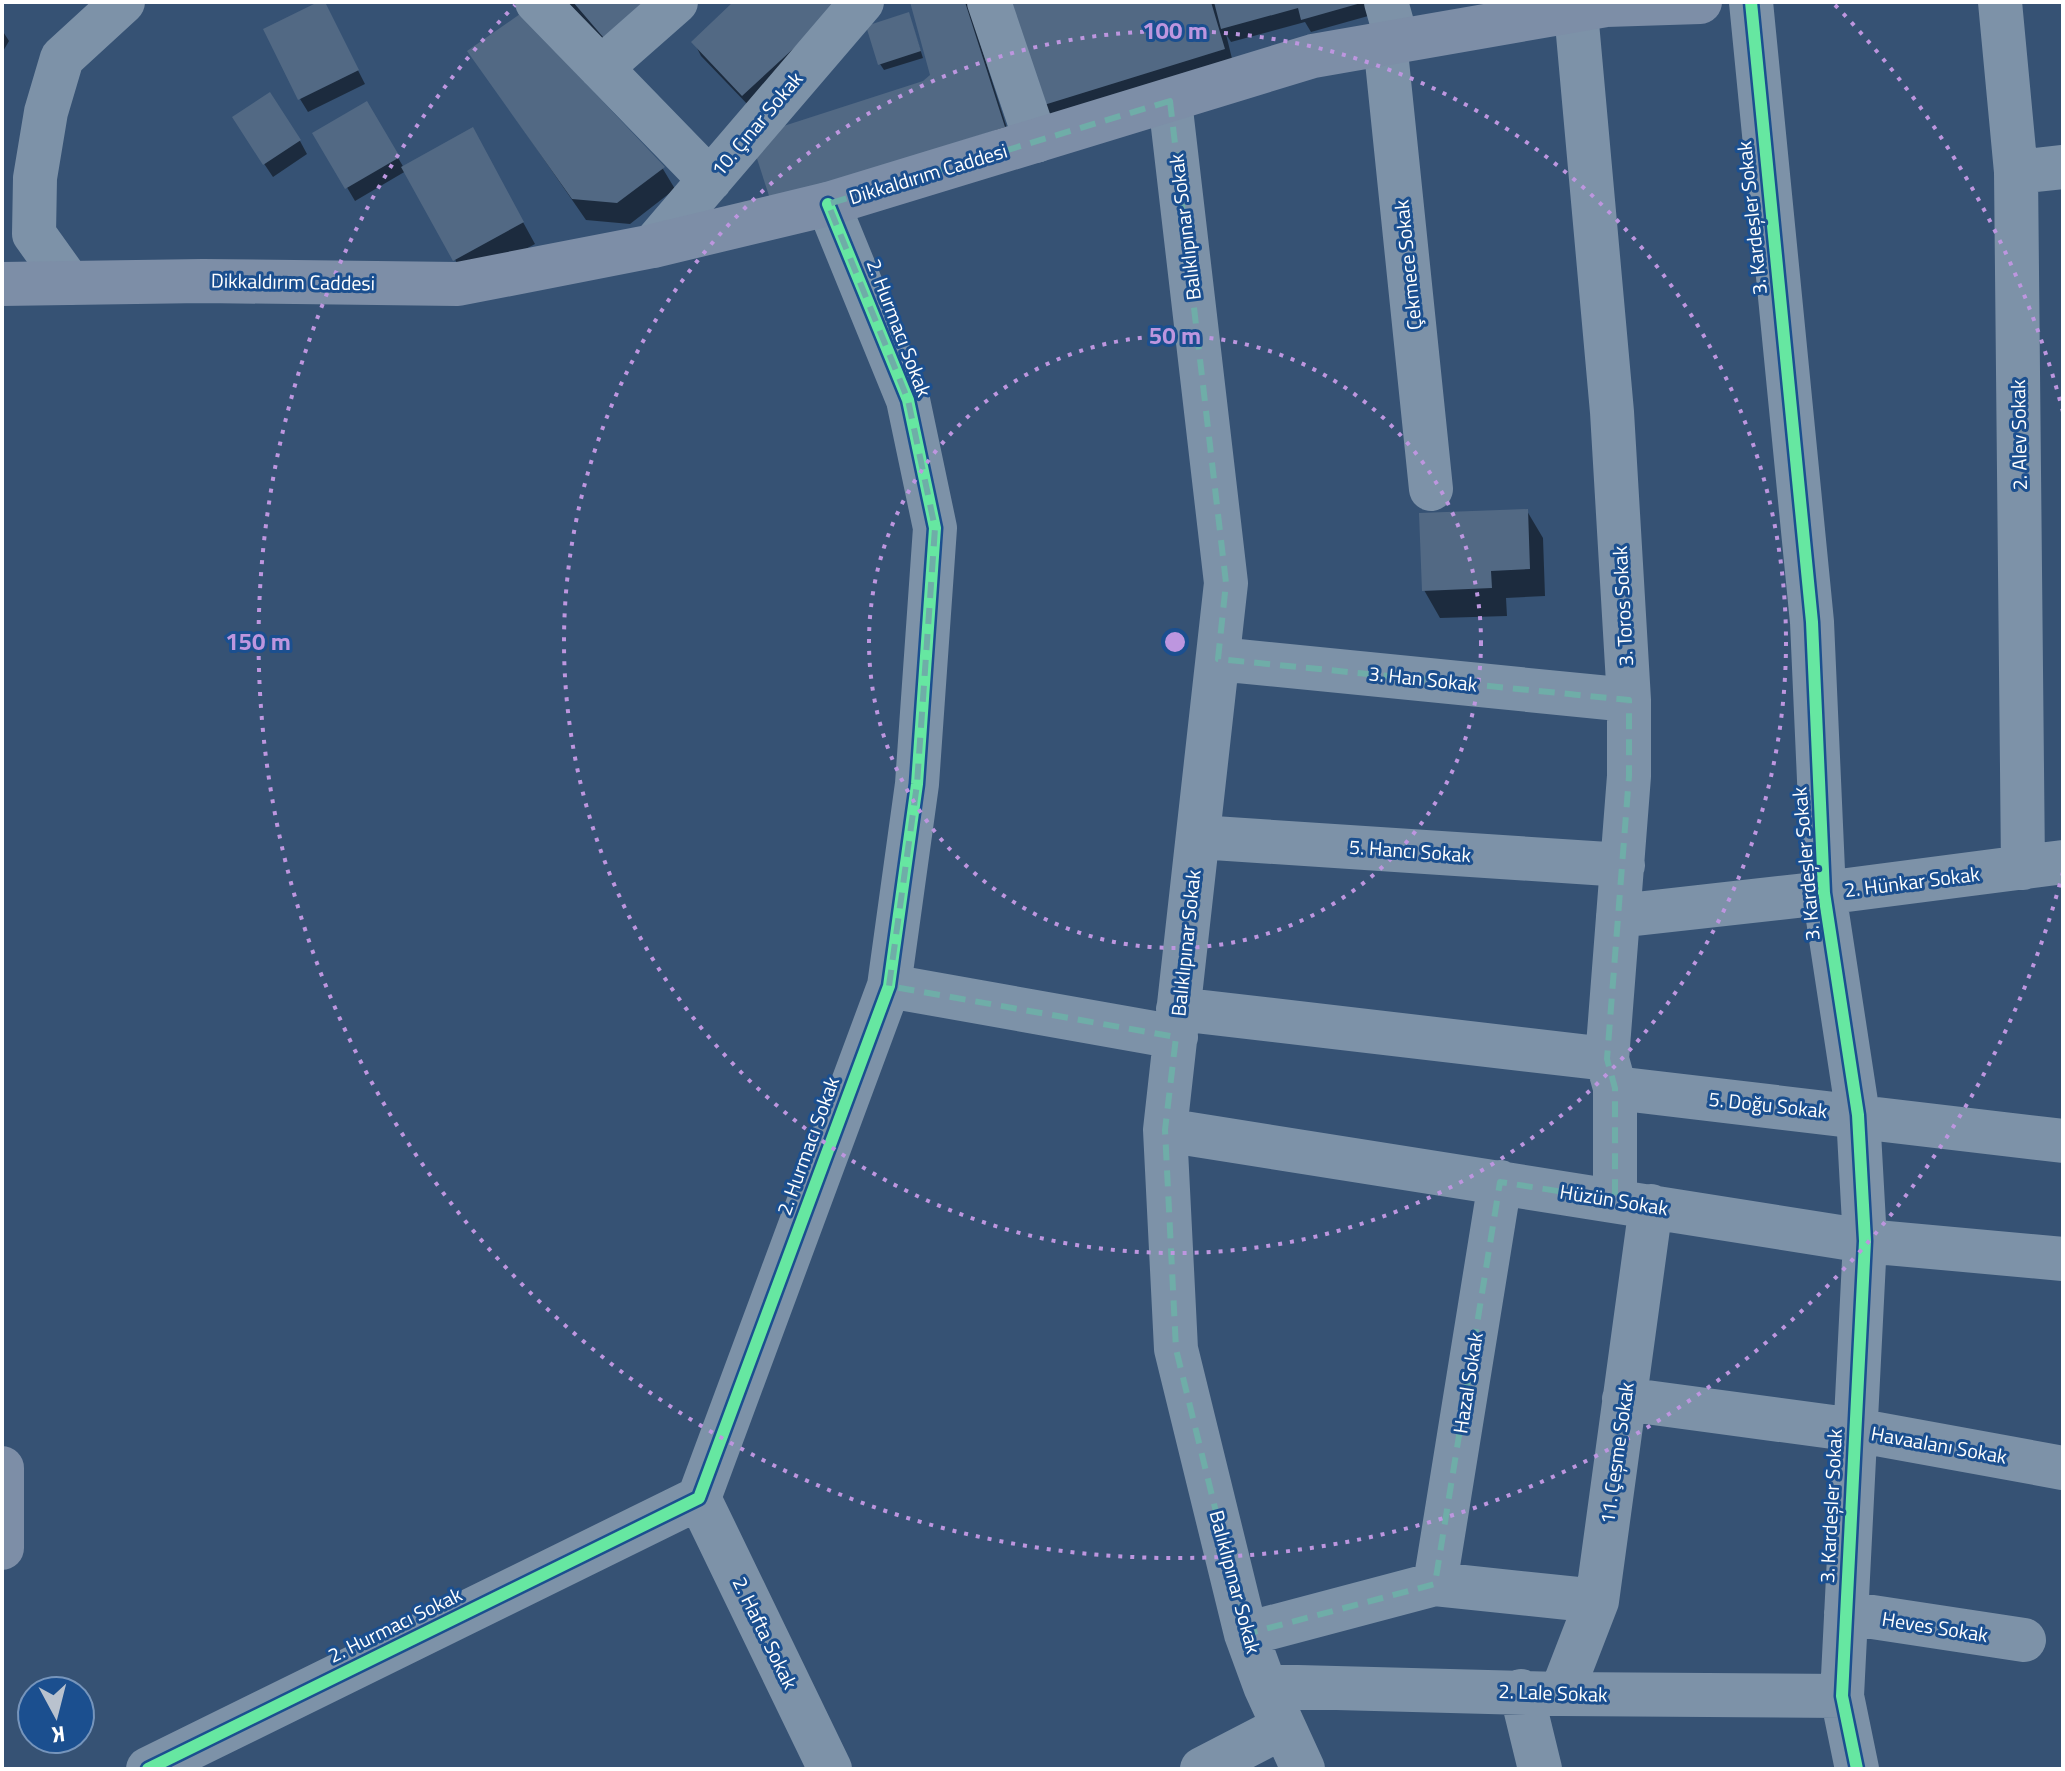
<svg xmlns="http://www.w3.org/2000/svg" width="2065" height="1771" font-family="'Titillium Web',sans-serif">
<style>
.shadow{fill:#0007}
.building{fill:#526984}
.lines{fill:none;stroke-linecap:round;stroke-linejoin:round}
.minor{stroke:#7d92a8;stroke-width:44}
.major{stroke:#7d8ea7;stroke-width:44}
.cycleway-casing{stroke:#1b4f8f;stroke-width:17}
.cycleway{stroke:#66e7a1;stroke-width:12}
.marked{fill:none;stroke:#6fada8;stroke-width:6;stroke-dasharray:16 10;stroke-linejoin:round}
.ring{fill:none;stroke:#bd96df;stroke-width:4;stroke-dasharray:4 8}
.labels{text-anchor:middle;stroke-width:6;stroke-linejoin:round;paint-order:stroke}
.street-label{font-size:20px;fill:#fff;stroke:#1b4f8f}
.centre{fill:#bd96df;stroke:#1b4f8f;stroke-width:4}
.ring-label{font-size:24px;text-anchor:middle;font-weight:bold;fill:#bd96df;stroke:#1b4f8f;stroke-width:6;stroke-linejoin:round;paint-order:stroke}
</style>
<rect width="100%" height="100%" fill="#365274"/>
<path class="shadow" d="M 323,2 L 365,84 L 308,112 L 300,99 Z
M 568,2 L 689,2 L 626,70 Z
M 737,2 L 852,2 L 751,108 L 701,56 L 694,42 Z
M 912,2 L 967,2 L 1011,141 L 924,83 L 933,75 Z
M 1005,2 L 1383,2 L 1386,11 L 1311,32 L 1305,22 L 1231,42 L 1226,34 L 1235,71 L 1041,122 Z
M 519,16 L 663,169 L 675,189 L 630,224 L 586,220 L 469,51 Z
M 911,21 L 923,58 L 884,70 L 880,64 Z
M 2,30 L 9,41 L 2,53 Z
M 366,103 L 404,168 L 484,151 L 535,244 L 467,281 L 406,171 L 355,201 L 315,133 Z
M 242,131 L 300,141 L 307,154 L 273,177 Z
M 1527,511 L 1543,538 L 1545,596 L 1506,598 L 1507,616 L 1440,618 L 1424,590 Z"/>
<path class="building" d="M 318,2 L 325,2 L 359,70 L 298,100 L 263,29 Z
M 573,2 L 658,2 L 609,44 Z
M 733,2 L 844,2 L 742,96 L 691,42 Z
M 910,2 L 965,2 L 1005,127 L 771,202 L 750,137 L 923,81 L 930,75 Z
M 999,2 L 1211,2 L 1225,49 L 1031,109 Z
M 1214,2 L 1361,2 L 1361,3 L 1301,20 L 1298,8 L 1221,29 Z
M 909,12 L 921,51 L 878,65 L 866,26 Z
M 520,14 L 665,167 L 617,203 L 572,199 L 467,51 Z
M 270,92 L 301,140 L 263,165 L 232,117 Z
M 367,101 L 400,157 L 345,189 L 312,133 Z
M 473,127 L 524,222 L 453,261 L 401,167 Z
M 1528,509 L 1530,569 L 1491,571 L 1492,588 L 1422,591 L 1419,513 Z"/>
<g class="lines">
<path class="minor" d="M 537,2 L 710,180
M 989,2 L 1036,141
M 1386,2 L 1397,41
M 1751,2 L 1812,622 L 1824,893 L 1858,1115 L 1865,1241 L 1842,1696 L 1857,1769
M 2000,2 L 2016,172 L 2023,868
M 1576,12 L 1612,412 L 1629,700 L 1629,776 L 1607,1059 L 1615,1088 L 1615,1200
M 1385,42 L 1431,489
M 601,68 L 676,2
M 1170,101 L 1226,583 L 1165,1130 L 1176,1349 L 1246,1634 L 1265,1686 L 1303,1769
M 2016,172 L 2063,167
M 653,246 L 862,2
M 69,283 L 34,234 L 35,178 L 46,112 L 62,58 L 123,2
M 1218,659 L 1629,700
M 1198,837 L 1623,865
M 1618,916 L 1824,893 L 2063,862
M 889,986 L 1176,1037
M 1178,1009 L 1607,1059
M 1615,1088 L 2063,1141
M 1165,1130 L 1865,1241 L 2063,1259
M 1624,1399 L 1855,1430 L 2063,1468
M 699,1498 L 830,1769
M 1435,1584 L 1500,1182
M 1846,1613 L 2024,1640
M 1246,1634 L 1435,1584 L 1597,1601
M 1265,1686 L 1561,1694 L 1842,1696
M 1521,1691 L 1540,1769
M 1561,1694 L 1597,1601 L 1651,1206
M 148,1769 L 699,1498 L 889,986 L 917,784 L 935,528 L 908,400 L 828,204
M 1202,1769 L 1283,1727"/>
<path class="major" d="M 2,284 L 203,281 L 458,284 L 653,246 L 828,204 L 1313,56 L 1606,5 L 1700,2
M 2,1468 L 2,1548"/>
<g class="cycleway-casing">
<path id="cycleway" d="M 1751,2 L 1812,622 L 1824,893 L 1858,1115 L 1865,1241 L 1842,1696 L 1857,1769
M 148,1769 L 699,1498 L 889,986 L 917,784 L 935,528 L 908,400 L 828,204"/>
</g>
<use href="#cycleway" class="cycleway"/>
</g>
<path class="marked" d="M 1170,101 L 1226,583 L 1218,659 L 1629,700 L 1629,776 L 1607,1059 L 1615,1088 L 1615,1200 L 1500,1182 L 1435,1584 L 1246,1634 L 1176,1349 L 1165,1130 L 1176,1037 L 889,986 L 917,784 L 935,528 L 908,400 L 828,204 Z"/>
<g class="ring">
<circle cx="1175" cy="642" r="306"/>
<circle cx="1175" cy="642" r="611"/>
<path d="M2063 872A917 917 0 1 1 515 5M1835 5A917 917 0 0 1 2063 412"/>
</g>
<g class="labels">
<g class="street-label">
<text transform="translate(757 124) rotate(-50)" y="7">10. Çınar Sokak</text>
<text transform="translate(928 174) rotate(-17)" y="7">Dikkaldırım Caddesi</text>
<text transform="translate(1752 218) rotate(-96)" y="7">3. Kardeşler Sokak</text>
<text transform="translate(1185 227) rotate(-97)" y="7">Balıklıpınar Sokak</text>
<text transform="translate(1408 265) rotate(-96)" y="7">Çekmece Sokak</text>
<text transform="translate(293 282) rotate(1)" y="7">Dikkaldırım Caddesi</text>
<text transform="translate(899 328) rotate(69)" y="7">2. Hurmacı Sokak</text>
<text transform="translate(2019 435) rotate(-91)" y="7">2. Alev Sokak</text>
<text transform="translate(1623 606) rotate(-93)" y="7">3. Toros Sokak</text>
<text transform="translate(1423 679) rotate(6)" y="7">3. Han Sokak</text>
<text transform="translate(1410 851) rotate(4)" y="7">5. Hancı Sokak</text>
<text transform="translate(1806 864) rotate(-95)" y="7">3. Kardeşler Sokak</text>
<text transform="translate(1912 882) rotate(-7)" y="7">2. Hünkar Sokak</text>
<text transform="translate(1186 943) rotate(-84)" y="7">Balıklıpınar Sokak</text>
<text transform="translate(1768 1105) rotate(6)" y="7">5. Doğu Sokak</text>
<text transform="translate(808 1146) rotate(-70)" y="7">2. Hurmacı Sokak</text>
<text transform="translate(1614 1200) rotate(9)" y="7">Hüzün Sokak</text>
<text transform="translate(1468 1383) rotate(-81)" y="7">Hazal Sokak</text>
<text transform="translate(1939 1445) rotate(10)" y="7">Havaalanı Sokak</text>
<text transform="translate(1617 1453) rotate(-82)" y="7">11. Çeşme Sokak</text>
<text transform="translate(1831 1506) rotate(-87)" y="7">3. Kardeşler Sokak</text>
<text transform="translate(1235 1582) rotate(75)" y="7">Balıklıpınar Sokak</text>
<text transform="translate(395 1625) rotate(-26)" y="7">2. Hurmacı Sokak</text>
<text transform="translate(1935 1627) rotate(9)" y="7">Heves Sokak</text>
<text transform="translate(765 1633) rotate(64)" y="7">2. Hafta Sokak</text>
<text transform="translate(1553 1693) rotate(2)" y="7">2. Lale Sokak</text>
</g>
</g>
<circle cx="1175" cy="642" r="12" class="centre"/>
<g class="ring-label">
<text x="1175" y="39">100 m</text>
<text x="1175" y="344">50 m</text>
<text x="258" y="650">150 m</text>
</g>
<rect width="2065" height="1771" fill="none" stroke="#ffffff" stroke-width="8"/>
<g transform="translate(56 1715) rotate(173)"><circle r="38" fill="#1b4f8f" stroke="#7695bc" stroke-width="2"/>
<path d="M0-6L14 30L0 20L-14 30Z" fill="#b9c2ce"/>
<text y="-12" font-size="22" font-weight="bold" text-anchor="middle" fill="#ffffff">K</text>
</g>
</svg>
